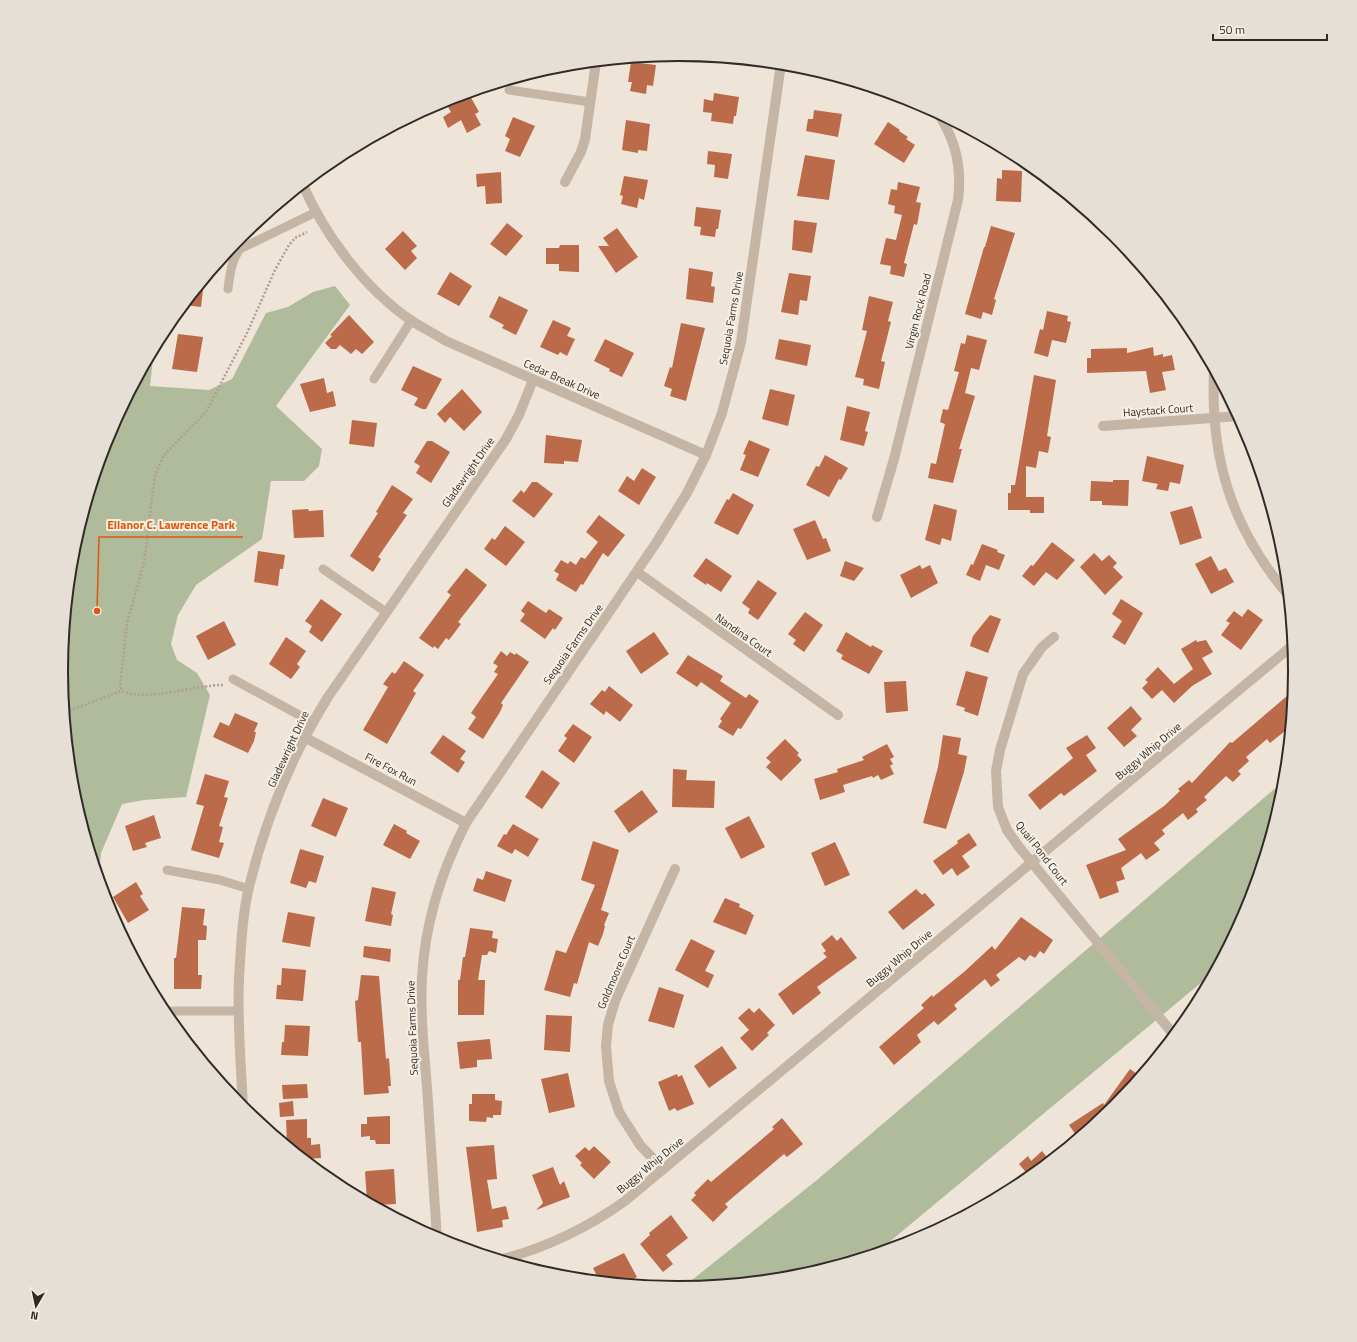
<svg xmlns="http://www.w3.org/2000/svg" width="1357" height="1342" font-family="'Titillium Web',sans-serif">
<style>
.green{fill:#afbb9a}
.building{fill:#bb6a4a}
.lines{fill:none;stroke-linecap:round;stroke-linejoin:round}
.path{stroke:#b09f90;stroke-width:2.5;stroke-dasharray:2 2;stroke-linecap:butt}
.service{stroke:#c5b5a5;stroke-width:9}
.minor{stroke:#c5b5a5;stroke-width:10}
.tertiary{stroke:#c5b5a5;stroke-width:10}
.labels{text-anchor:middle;stroke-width:4;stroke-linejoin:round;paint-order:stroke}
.street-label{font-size:11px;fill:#312a26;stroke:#f6efe4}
.rim{fill:none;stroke:#312a26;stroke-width:2}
.leader{fill:none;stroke:#df570d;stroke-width:1.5}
.callout-dot{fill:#df570d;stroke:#f6efe4;stroke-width:1.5}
.callout-label{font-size:12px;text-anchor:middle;font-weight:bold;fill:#df570d;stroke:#f6efe4;stroke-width:4;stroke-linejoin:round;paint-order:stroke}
</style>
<rect width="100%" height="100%" fill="#eee5d8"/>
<path class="green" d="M 335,286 L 350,305 L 276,406 L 322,449 L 319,466 L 304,481 L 271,481 L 262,539 L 196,585 L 178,615 L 171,644 L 177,660 L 197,673 L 210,695 L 186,797 L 144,800 L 122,804 L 101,853 L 99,875 L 73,791 L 62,671 L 73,550 L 109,435 L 154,350 L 150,386 L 209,390 L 232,379 L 266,313 L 288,307 L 313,292 Z
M 1285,780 L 1284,792 L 1248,907 L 1214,972 L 876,1253 L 799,1276 L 682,1288 L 817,1180 Z"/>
<path class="building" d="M 631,62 L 656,65 L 653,86 L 647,85 L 646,94 L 630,91 L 632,82 L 628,82 Z
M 714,93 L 739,97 L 736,116 L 734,116 L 733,124 L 711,121 L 712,113 L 703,112 L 704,99 L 713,101 Z
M 469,94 L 479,112 L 475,114 L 481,125 L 467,133 L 461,120 L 448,128 L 443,117 L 451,112 L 447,105 Z
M 814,110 L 842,114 L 838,137 L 806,131 L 808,119 L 813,119 Z
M 513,117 L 535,126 L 520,157 L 505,151 L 510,139 L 505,136 Z
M 626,120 L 650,124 L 647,151 L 638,150 L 638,153 L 622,150 Z
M 888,122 L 900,130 L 899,131 L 908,137 L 906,139 L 915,145 L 904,163 L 874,144 Z
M 708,151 L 732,154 L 728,179 L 714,177 L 715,165 L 707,164 Z
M 805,155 L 835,160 L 829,200 L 797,196 Z
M 1002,170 L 1022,171 L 1021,202 L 996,201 L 997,178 L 1002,179 Z
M 501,172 L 502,203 L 486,204 L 485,186 L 477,187 L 476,174 Z
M 624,176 L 648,180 L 644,200 L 639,198 L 637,208 L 621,204 L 623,196 L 620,195 Z
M 898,182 L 920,187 L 916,202 L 921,203 L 917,225 L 914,224 L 904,263 L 907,264 L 904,277 L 890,274 L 891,266 L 880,264 L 886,238 L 896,240 L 902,215 L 894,213 L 895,206 L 888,204 L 891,189 L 897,190 Z
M 696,207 L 721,210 L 718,229 L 716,229 L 715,237 L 700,235 L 701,227 L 694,226 Z
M 794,220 L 817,223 L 812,253 L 792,250 Z
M 507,223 L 523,236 L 506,256 L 490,244 Z
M 991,226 L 1015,233 L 994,299 L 996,300 L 992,315 L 983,312 L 981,319 L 965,314 L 984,247 L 985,247 Z
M 617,228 L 638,257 L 616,273 L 598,246 L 609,246 L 603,238 Z
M 403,231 L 417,246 L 411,251 L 417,258 L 405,270 L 385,249 Z
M 560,245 L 579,245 L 579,272 L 559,271 L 559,264 L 546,264 L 546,248 L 559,248 Z
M 689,268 L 713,272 L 711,286 L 715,287 L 713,303 L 686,299 Z
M 450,272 L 472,286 L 459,306 L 437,294 Z
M 789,273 L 811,276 L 807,301 L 800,300 L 798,315 L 781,312 Z
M 204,281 L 201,307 L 184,305 L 196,291 Z
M 499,296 L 528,310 L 516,335 L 502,328 L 504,325 L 489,317 Z
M 869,296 L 893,302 L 888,321 L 891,322 L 881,361 L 885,362 L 879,389 L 863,385 L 864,379 L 855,377 L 867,331 L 862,330 Z
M 1047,311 L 1068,316 L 1067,321 L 1071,322 L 1066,343 L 1052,340 L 1048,357 L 1034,353 L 1040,329 L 1043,330 Z
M 349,315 L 374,342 L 362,354 L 356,349 L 351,354 L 340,345 L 336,349 L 331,349 L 325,343 L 332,336 L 330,335 Z
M 553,320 L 571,328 L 567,336 L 575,339 L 567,356 L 560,352 L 558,355 L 540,347 Z
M 681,323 L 705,328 L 686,401 L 670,396 L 672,389 L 664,386 L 670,367 L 672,368 Z
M 178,334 L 203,337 L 197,372 L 172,369 Z
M 967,335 L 987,340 L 979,370 L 971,368 L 965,393 L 975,396 L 959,449 L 962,449 L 953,483 L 928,478 L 931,463 L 936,464 L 945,424 L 940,422 L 943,409 L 948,410 L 959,372 L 954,371 L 961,343 L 965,344 Z
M 605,339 L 634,353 L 622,377 L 609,371 L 610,369 L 594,361 Z
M 779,339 L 811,345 L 807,366 L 775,359 Z
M 1153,347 L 1154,356 L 1163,354 L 1163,357 L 1172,355 L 1175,370 L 1162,372 L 1166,390 L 1150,393 L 1146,371 L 1087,373 L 1087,358 L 1091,358 L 1091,349 L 1127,348 L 1127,353 Z
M 413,366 L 442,379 L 426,409 L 422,409 L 414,405 L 418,398 L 401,390 Z
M 1034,375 L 1056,380 L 1047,436 L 1051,437 L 1048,453 L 1039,451 L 1036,468 L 1026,466 L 1026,497 L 1044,497 L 1044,513 L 1030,513 L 1030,510 L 1008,510 L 1008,493 L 1011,493 L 1011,485 L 1015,485 Z
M 324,378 L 327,393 L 333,391 L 336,406 L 310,412 L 300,384 Z
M 462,389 L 482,412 L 464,431 L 450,417 L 445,423 L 437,414 Z
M 770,389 L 795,395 L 788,426 L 762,419 Z
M 847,406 L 870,412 L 865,431 L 868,432 L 864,446 L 840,440 Z
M 352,420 L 377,423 L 374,447 L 349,444 Z
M 546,435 L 582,440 L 578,462 L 564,461 L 564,464 L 544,463 Z
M 749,440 L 770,449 L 758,477 L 740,470 L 746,455 L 743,454 Z
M 427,441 L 432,441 L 450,452 L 431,483 L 416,473 L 420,466 L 414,462 Z
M 825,455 L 848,468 L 841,480 L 839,479 L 829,497 L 806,485 L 816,466 L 819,467 Z
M 1147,456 L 1184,465 L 1180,484 L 1170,482 L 1168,491 L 1156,489 L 1158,484 L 1142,481 Z
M 642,468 L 656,477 L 639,505 L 618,491 L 627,476 L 634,481 Z
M 1113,480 L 1129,480 L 1128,506 L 1102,505 L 1102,501 L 1090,501 L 1091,481 L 1113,482 Z
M 532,482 L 537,482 L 553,494 L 534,518 L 512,501 L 521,490 L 524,493 Z
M 392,485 L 413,499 L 403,513 L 407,515 L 378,557 L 381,559 L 373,572 L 350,556 L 378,513 L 376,512 Z
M 733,493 L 754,505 L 738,535 L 714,523 L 727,499 L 729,500 Z
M 934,504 L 957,510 L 951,541 L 942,538 L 940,545 L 925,540 Z
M 1192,506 L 1202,538 L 1180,545 L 1170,512 Z
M 308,509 L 309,511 L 323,510 L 324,537 L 294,538 L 292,510 Z
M 599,515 L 625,535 L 608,557 L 603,553 L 583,585 L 581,584 L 576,592 L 556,580 L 559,574 L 554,571 L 561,560 L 568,564 L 570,561 L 576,565 L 581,557 L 585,559 L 598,542 L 586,532 Z
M 815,520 L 823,539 L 826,538 L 831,551 L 807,560 L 793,529 Z
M 505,526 L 525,542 L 506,566 L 484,549 L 492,538 L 495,540 Z
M 1052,542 L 1075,560 L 1057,580 L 1046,572 L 1034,586 L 1022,576 L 1031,565 L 1033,566 Z
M 982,544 L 998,550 L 997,552 L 1005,555 L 999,570 L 986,565 L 980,581 L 966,575 L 971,564 L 973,565 Z
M 258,551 L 285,555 L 283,569 L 280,569 L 278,586 L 254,582 Z
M 1094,553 L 1102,561 L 1109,555 L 1117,563 L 1113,567 L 1123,577 L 1105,595 L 1080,567 Z
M 1211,556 L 1219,571 L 1226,568 L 1234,582 L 1211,594 L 1195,564 Z
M 706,558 L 732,576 L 721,592 L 707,583 L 706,585 L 693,576 Z
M 845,561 L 864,568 L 854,581 L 840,576 Z
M 920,565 L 922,569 L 930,565 L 938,583 L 911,598 L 900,575 Z
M 466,568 L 487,585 L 458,622 L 461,624 L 449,640 L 446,638 L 438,649 L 434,646 L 433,648 L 419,638 L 451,595 L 447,592 Z
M 758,580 L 777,593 L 758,620 L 748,613 L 750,609 L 742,603 Z
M 321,599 L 342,614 L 322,642 L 309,632 L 312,626 L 305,621 Z
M 1121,599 L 1143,613 L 1125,645 L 1112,637 L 1122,621 L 1112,614 Z
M 528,601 L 546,613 L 549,609 L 563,618 L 555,630 L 553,628 L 545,639 L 520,621 L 525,614 L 521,611 Z
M 1248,609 L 1263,620 L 1241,650 L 1221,635 L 1230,623 L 1226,621 L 1234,611 L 1242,617 Z
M 805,612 L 823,625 L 804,652 L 793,644 L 796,640 L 788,634 Z
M 990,615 L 1001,619 L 988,653 L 970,646 L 973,636 Z
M 224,621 L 236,645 L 208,660 L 196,636 Z
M 654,632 L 669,654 L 641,674 L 626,651 Z
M 846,632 L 871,647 L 872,645 L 883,651 L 869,674 L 841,659 L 843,655 L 836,651 Z
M 286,637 L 306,651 L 297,664 L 300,667 L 291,679 L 269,664 Z
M 1196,640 L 1197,642 L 1206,640 L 1213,652 L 1202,658 L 1212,674 L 1192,686 L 1174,703 L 1162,690 L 1152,699 L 1142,688 L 1148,682 L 1145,680 L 1158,667 L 1174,684 L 1193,669 L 1181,649 Z
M 501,651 L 507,656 L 510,652 L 515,655 L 516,653 L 529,662 L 501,703 L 503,705 L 500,712 L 483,739 L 468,729 L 476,717 L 471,713 L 498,674 L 494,672 L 498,666 L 493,663 Z
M 688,655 L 723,676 L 720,681 L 746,698 L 749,694 L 759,701 L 741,729 L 738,728 L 733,736 L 718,727 L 722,721 L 720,719 L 731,703 L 701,682 L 697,687 L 676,673 Z
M 404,661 L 424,675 L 413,691 L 416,693 L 387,744 L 363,730 L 388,687 L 383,684 L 392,672 L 395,674 Z
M 966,671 L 988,677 L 978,716 L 964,711 L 965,708 L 956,705 Z
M 906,681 L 908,711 L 886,713 L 884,682 Z
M 609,686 L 633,705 L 620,722 L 606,711 L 604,715 L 590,704 L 602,690 L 605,692 Z
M 1294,690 L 1290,727 L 1270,743 L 1267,739 L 1246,757 L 1249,761 L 1238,771 L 1241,774 L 1233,782 L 1226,776 L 1204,797 L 1207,800 L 1196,809 L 1198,812 L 1188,820 L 1183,813 L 1162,830 L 1165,834 L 1154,843 L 1160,850 L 1146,860 L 1141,853 L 1121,868 L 1125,879 L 1116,882 L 1119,892 L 1100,899 L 1086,865 L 1126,850 L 1118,839 L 1164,806 L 1180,791 L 1178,789 L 1189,780 L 1192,783 L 1230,742 L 1232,743 Z
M 1131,706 L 1142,719 L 1131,730 L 1137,736 L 1124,747 L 1107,728 Z
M 235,713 L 258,723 L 254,732 L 256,732 L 254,741 L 248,753 L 213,737 L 220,722 L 229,726 Z
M 573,724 L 592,737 L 574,763 L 558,751 L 567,738 L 564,736 Z
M 443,735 L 466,751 L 460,759 L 465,762 L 458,773 L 430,753 Z
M 943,735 L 961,738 L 958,754 L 967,756 L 964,772 L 946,829 L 923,823 L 938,767 Z
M 1087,735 L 1096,748 L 1086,755 L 1097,771 L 1064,796 L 1061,793 L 1040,810 L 1028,795 L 1073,758 L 1066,748 Z
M 785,739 L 799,753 L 797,755 L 802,760 L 781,781 L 766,767 L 771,762 L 766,758 Z
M 887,744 L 894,757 L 890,759 L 893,764 L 890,766 L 894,774 L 881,780 L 878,775 L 873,778 L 872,776 L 843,785 L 845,792 L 820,800 L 814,779 L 838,772 L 837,769 L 864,760 L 862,757 Z
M 673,769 L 687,770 L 686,780 L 715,781 L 714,808 L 672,807 Z
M 542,770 L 560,783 L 542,809 L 525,797 Z
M 205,774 L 229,781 L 224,797 L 228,798 L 219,826 L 223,827 L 219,842 L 224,843 L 219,858 L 191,850 L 204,806 L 196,804 Z
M 642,790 L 658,812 L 629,833 L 614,811 Z
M 323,798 L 348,808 L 336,837 L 311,826 Z
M 154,815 L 161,838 L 145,843 L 147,847 L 133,851 L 125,826 Z
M 749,816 L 765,847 L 741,859 L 725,828 Z
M 394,824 L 407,831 L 406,833 L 420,841 L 410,859 L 383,845 Z
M 513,824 L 539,839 L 528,857 L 515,849 L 512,854 L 497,846 L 504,834 L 506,835 Z
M 969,833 L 977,845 L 962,856 L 970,867 L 957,876 L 952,868 L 943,875 L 933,861 L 958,843 L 957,841 Z
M 593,841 L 619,850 L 601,910 L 609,913 L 604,925 L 605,926 L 603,934 L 598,946 L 589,942 L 577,984 L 574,983 L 570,997 L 544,990 L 556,950 L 566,953 L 595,885 L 581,880 Z
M 835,842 L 850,875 L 825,886 L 811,853 Z
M 300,849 L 324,856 L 316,883 L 309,881 L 306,888 L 290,883 Z
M 486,871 L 512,880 L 505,902 L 473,891 L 477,878 L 483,880 Z
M 136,882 L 143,894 L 140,896 L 149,910 L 128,923 L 113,897 Z
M 372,887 L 396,892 L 391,914 L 393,915 L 391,926 L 365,921 Z
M 916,889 L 922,895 L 925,893 L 935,905 L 903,930 L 888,912 Z
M 725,898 L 740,904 L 739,907 L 752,913 L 751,914 L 754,915 L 746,935 L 713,922 Z
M 182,907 L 205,909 L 203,925 L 207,926 L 206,940 L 198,940 L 198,975 L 202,975 L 201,989 L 174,989 L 174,958 L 176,958 Z
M 288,912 L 315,917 L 310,947 L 282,942 Z
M 1021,917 L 1053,940 L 1044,954 L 1040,951 L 1035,958 L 1030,955 L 1025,961 L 1019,957 L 996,975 L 1000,980 L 991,987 L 985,979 L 954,1005 L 957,1009 L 938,1025 L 934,1021 L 917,1035 L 921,1042 L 894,1065 L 879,1047 L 924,1008 L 921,1005 L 932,995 L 933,997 L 964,972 L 992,946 L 995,950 Z
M 470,928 L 493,931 L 492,938 L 498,939 L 496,953 L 489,951 L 487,955 L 482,955 L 478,980 L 485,980 L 484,1015 L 458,1015 L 458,980 L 460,980 L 463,957 L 465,957 Z
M 832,935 L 837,941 L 841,937 L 857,958 L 817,987 L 821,993 L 793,1015 L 778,994 L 827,957 L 823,953 L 826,951 L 821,944 Z
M 691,939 L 715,951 L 705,971 L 714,975 L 708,988 L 675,970 Z
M 364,946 L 391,949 L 390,962 L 363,957 Z
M 282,968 L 306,970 L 303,1001 L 276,999 L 277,985 L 281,985 Z
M 361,975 L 379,976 L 386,1059 L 389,1058 L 391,1086 L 388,1086 L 389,1093 L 364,1095 L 361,1042 L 358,1042 L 355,1001 L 358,1000 Z
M 659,987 L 684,995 L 674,1028 L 648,1021 Z
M 749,1008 L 754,1013 L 759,1008 L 775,1025 L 767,1033 L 769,1035 L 752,1051 L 740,1038 L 749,1030 L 738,1018 Z
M 546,1015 L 572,1016 L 570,1052 L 544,1050 Z
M 285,1025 L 310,1026 L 308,1056 L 281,1055 L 282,1042 L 284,1042 Z
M 490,1039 L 492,1059 L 477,1060 L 477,1067 L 460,1069 L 457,1042 Z
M 722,1046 L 737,1068 L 709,1088 L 694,1066 Z
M 1130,1069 L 1140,1076 L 1115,1107 L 1110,1112 L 1108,1110 L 1109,1112 L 1078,1138 L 1069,1125 L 1103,1103 L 1104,1105 Z
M 568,1073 L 575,1107 L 549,1113 L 541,1079 Z
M 677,1074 L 678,1077 L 682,1075 L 694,1104 L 677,1111 L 675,1108 L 669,1111 L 658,1082 Z
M 307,1084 L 308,1098 L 283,1099 L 282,1085 Z
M 472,1094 L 495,1094 L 495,1100 L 502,1101 L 501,1115 L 493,1115 L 493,1118 L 487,1117 L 486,1122 L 469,1121 L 469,1104 L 472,1104 Z
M 293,1101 L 294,1116 L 280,1117 L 279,1103 Z
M 390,1116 L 390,1144 L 376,1144 L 375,1140 L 370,1140 L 370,1136 L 361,1137 L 361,1124 L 367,1124 L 367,1117 Z
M 782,1118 L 803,1144 L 787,1157 L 784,1154 L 725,1204 L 728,1207 L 713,1222 L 691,1200 L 696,1195 L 694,1193 L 708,1179 L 711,1182 L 774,1129 L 772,1127 Z
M 307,1119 L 307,1138 L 311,1138 L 311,1145 L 320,1144 L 321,1158 L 305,1159 L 287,1144 L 286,1120 Z
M 494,1145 L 497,1179 L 487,1180 L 492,1209 L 506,1206 L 509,1219 L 502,1220 L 503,1227 L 477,1232 L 466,1147 Z
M 594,1146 L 611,1162 L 594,1179 L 580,1165 L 582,1163 L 575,1156 L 585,1147 L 589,1151 Z
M 1042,1151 L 1050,1161 L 1030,1177 L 1019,1164 L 1028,1156 L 1031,1161 Z
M 553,1167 L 560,1185 L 564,1181 L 570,1197 L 536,1210 L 543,1203 L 532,1175 Z
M 394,1169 L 396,1204 L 376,1205 L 367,1201 L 365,1172 L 367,1171 Z
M 671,1215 L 688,1238 L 666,1255 L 673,1264 L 663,1272 L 640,1244 L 650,1235 L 649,1233 Z
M 624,1253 L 637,1277 L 625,1283 L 599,1280 L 593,1268 Z"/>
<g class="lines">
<path class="path" d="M 223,685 C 194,685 147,702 122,691 L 120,684 L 127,623 L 144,563 L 155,475 L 164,455 L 206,412 L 247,333 L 275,270 L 289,245 L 295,238 L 307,232
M 66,712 L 121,691"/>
<path class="service" d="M 509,90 L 590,102
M 228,289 C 230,274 231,261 240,249 L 316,212
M 374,379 L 411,321
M 323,569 L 386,612
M 233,679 L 312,722
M 167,870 L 220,880 L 249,889
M 164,1011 L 238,1011"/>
<path class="minor" d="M 565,182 L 581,152 L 585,139 L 596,62
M 303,185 C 325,236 366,290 412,321 C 423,328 435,334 446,341 L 706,455
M 1214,370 C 1210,458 1231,527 1288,595
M 1103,426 L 1239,416
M 877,517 L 894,459 L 958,200 C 962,167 956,141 938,113
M 637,572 L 838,715
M 1054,637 L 1042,647 L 1023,674 L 1000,750 L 996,771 L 998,807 L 1007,830 L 1019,847 L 1174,1035
M 304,737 L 466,823
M 243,1108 C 241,1065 237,1021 239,978 C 241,948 242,916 249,887 C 265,821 292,755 328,697 L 506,439 L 519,415 L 533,380
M 663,1169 L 640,1145 L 619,1112 L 609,1081 L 606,1046 L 608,1025 L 615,1001 L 675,869
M 503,1259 C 548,1247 587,1228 625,1201 L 1293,645"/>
<path class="tertiary" d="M 437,1238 C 434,1188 430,1137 427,1087 C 424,1050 420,1014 422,977 C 425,924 442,870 466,823 L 656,543 L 687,493 L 706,455 L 722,413 L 741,342 L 781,64"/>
</g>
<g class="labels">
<g class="street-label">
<text transform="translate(918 311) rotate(-76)" y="4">Virgin Rock Road</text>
<text transform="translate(731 318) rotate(-80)" y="4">Sequoia Farms Drive</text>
<text transform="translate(562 379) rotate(24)" y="4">Cedar Break Drive</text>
<text transform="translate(1158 410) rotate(-4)" y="4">Haystack Court</text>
<text transform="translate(468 472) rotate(-55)" y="4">Gladewright Drive</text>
<text transform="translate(744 635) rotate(35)" y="4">Nandina Court</text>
<text transform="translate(573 644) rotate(-55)" y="4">Sequoia Farms Drive</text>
<text transform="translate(288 749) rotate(-65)" y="4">Gladewright Drive</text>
<text transform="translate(1148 751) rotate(-40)" y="4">Buggy Whip Drive</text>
<text transform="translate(391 769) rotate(28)" y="4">Fire Fox Run</text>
<text transform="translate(1042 853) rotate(52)" y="4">Quail Pond Court</text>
<text transform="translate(899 958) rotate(-40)" y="4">Buggy Whip Drive</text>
<text transform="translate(616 972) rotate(-67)" y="4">Goldmoore Court</text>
<text transform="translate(412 1028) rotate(-92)" y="4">Sequoia Farms Drive</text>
<text transform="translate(650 1165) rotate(-39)" y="4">Buggy Whip Drive</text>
</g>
</g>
<path d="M0 0H1357V1342H0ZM68 671a610 610 0 1 1 1220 0a610 610 0 1 1-1220 0Z" fill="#e6dfd5" fill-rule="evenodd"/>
<path class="rim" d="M68 671a610 610 0 1 1 1220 0a610 610 0 1 1-1220 0Z"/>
<path class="leader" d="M97 611L99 537H243"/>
<circle class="callout-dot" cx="97" cy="611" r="4"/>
<g class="callout-label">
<text x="171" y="529">Ellanor C. Lawrence Park</text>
</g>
<g transform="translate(36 1306) rotate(189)" stroke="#f6efe4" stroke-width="3" paint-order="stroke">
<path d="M0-3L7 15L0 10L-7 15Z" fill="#312a26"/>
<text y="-6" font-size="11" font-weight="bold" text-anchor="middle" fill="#312a26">N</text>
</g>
<path d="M1213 34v6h114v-6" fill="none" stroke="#312a26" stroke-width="2"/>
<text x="1219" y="34" font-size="12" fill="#312a26" stroke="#f6efe4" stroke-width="3" paint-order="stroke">50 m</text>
</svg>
